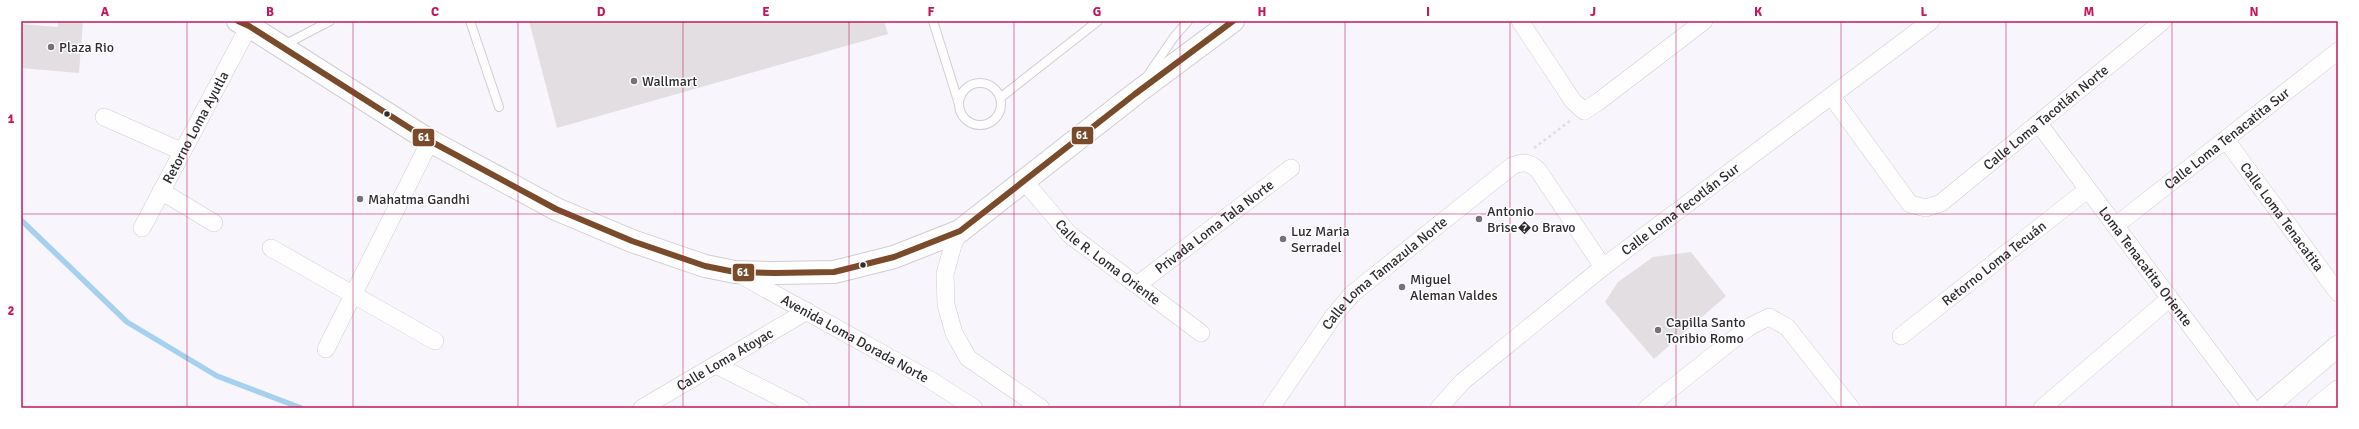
<svg xmlns="http://www.w3.org/2000/svg" width="2359" height="429" font-family="Signika,sans-serif">
<style>
.lines{fill:none;stroke-linecap:round;stroke-linejoin:round}
.stream{stroke:#a5d1ef;stroke-width:5.5}
.building{fill:#e3dee1}
.service-casing{stroke:#d0cdd2;stroke-width:10}
.minor-casing{stroke:#d0cdd2;stroke-width:18}
.tertiary-casing{stroke:#d0cdd2;stroke-width:22}
.secondary-casing{stroke:#d0cdd2;stroke-width:24}
.path{stroke:#e0dfe2;stroke-width:2.5;stroke-dasharray:3 3;stroke-linecap:butt}
.service{stroke:#fefeff;stroke-width:8}
.minor{stroke:#fefeff;stroke-width:17}
.tertiary{stroke:#fefeff;stroke-width:21}
.secondary{stroke:#fefeff;stroke-width:22}
.bus-1-casing{stroke:#fff;stroke-width:9}
.bus-1{stroke:#7a4b2a;stroke-width:6}
.grid{fill:none;stroke:#c2185b;stroke-width:1;stroke-opacity:0.55}
.poi-dot{fill:#767278;stroke:#fff;stroke-width:1.5}
.bus-dot{fill:#2f2c31;stroke:#fff;stroke-width:1.5}
.labels{text-anchor:middle;stroke-width:3;stroke-linejoin:round;paint-order:stroke}
.poi-label{font-size:14px;fill:#2f2c31;stroke:#fff;text-anchor:start}
.street-label{font-size:14px;fill:#2f2c31;stroke:#fff}
.line-badge{stroke:#fff;stroke-width:1.5}
.badge-label{font-size:11px;text-anchor:middle;font-weight:bold;fill:#fff}
.neatline{fill:none;stroke:#c2185b;stroke-width:1.5}
.grid-label{font-size:13px;text-anchor:middle;font-weight:bold;fill:#c2185b}
</style>
<rect width="100%" height="100%" fill="#f9f5fc"/>
<g class="lines">
<path class="stream" d="M 21,220 L 127,322 L 217,376 L 301,408"/>
</g>
<path class="building" d="M 58,21 L 83,21 L 79,73 L 21,68 L 21,24 L 58,27 Z
M 529,21 L 884,21 L 888,34 L 557,128 Z
M 1691,252 L 1726,296 L 1654,359 L 1605,302 L 1618,282 L 1653,257 Z"/>
<g class="lines">
<g class="service-casing">
<path id="service" d="M 470,21 L 499,107
M 933,21 L 959,104
M 284,45 L 330,21
M 1148,75 L 1174,37 L 1188,21
M959 104a21 21 0 1 1 42 0a21 21 0 1 1-42 0Z
M 1000,98 L 1098,21"/>
</g>
<g class="minor-casing">
<g id="minor">
<path d="M 1520,21 L 1573,101 L 1584,111 L 1598,102 L 1704,21"/>
<path id="s1" d="M 1832,97 L 1910,204 L 1926,208 L 1941,203 L 2163,21"/>
<path d="M 104,117 L 181,151"/>
<path id="s2" d="M 2039,124 L 2252,408"/>
<path id="s3" d="M 2226,140 L 2338,293"/>
<path id="s4" d="M 1025,182 L 1070,235 L 1201,333"/>
<path d="M 161,191 L 214,223"/>
<path id="s5" d="M 2115,226 L 2338,51"/>
<path id="s6" d="M 142,228 L 249,26"/>
<path d="M 960,231 L 953,245 L 945,274 L 946,305 L 954,333 L 968,358 L 1041,408"/>
<path d="M 271,248 L 435,341"/>
<path id="s7" d="M 737,273 L 932,381 L 974,408"/>
<path id="s8" d="M 1137,285 L 1291,168"/>
<path id="s9" d="M 1901,336 L 2087,190"/>
<path d="M 326,349 L 430,141"/>
<path d="M 716,365 L 801,408"/>
<path id="s10" d="M 642,408 L 807,311"/>
<path id="s11" d="M 1271,408 L 1332,318 L 1352,294 L 1512,166 C 1523,161 1529,162 1538,170 L 1603,267"/>
<path id="s12" d="M 1439,408 L 1462,382 L 1603,267 L 1931,21"/>
<path d="M 1647,408 L 1749,327 L 1769,317 L 1787,327 L 1851,408"/>
<path d="M 2042,408 L 2169,299"/>
</g>
</g>
<g class="tertiary-casing">
<path id="tertiary" d="M 2265,408 L 2338,346
M 2317,408 L 2338,391"/>
</g>
<g class="secondary-casing">
<path id="secondary" d="M 238,21 L 249,26 L 430,141 L 556,209 L 632,241 L 705,266 L 735,272 L 775,273 L 834,272 L 894,257 L 960,231 L 1135,94 L 1233,21"/>
</g>
<path class="path" d="M 1534,148 L 1570,121"/>
<use href="#service" class="service"/>
<use href="#minor" class="minor"/>
<use href="#tertiary" class="tertiary"/>
<use href="#secondary" class="secondary"/>
<g class="bus-1-casing">
<path id="bus-1" d="M 238,21 L 249,26 L 430,141 L 556,209 L 632,241 L 705,266 L 735,272 L 775,273 L 834,272 L 894,257 L 960,231 L 1135,94 L 1233,21"/>
</g>
<use href="#bus-1" class="bus-1"/>
</g>
<path class="grid" d="M 187,21 L 187,408M 353,21 L 353,408M 518,21 L 518,408M 683,21 L 683,408M 849,21 L 849,408M 1014,21 L 1014,408M 1180,21 L 1180,408M 1345,21 L 1345,408M 1510,21 L 1510,408M 1676,21 L 1676,408M 1841,21 L 1841,408M 2006,21 L 2006,408M 2172,21 L 2172,408M 21,214 L 2338,214"/>
<g class="poi-dot">
<circle cx="51" cy="47" r="4"/>
<circle cx="634" cy="81" r="4"/>
<circle cx="360" cy="199" r="4"/>
<circle cx="1479" cy="219" r="4"/>
<circle cx="1283" cy="239" r="4"/>
<circle cx="1402" cy="287" r="4"/>
<circle cx="1658" cy="330" r="4"/>
</g>
<g class="bus-dot">
<circle cx="387" cy="114" r="3.5"/>
<circle cx="863" cy="265" r="3.5"/>
</g>
<g class="labels">
<g class="poi-label">
<text x="59" y="52">Plaza Rio</text>
<text x="642" y="86">Wallmart</text>
<text x="368" y="204">Mahatma Gandhi</text>
<text x="1487" y="216">Antonio<tspan x="1487" dy="16">Brise�o Bravo</tspan></text>
<text x="1291" y="236">Luz Maria<tspan x="1291" dy="16">Serradel</tspan></text>
<text x="1410" y="284">Miguel<tspan x="1410" dy="16">Aleman Valdes</tspan></text>
<text x="1666" y="327">Capilla Santo<tspan x="1666" dy="16">Toribio Romo</tspan></text>
</g>
<g class="street-label">
<text dy="5" stroke="none"><textPath href="#s1" startOffset="300">Calle Loma Tacotlán Norte</textPath></text>
<text dy="5" stroke="none"><textPath href="#s6" startOffset="114">Retorno Loma Ayutla</textPath></text>
<text dy="5" stroke="none"><textPath href="#s5" startOffset="142">Calle Loma Tenacatita Sur</textPath></text>
<text dy="5" stroke="none"><textPath href="#s12" startOffset="313">Calle Loma Tecotlán Sur</textPath></text>
<text dy="5" stroke="none"><textPath href="#s3" startOffset="95">Calle Loma Tenacatita</textPath></text>
<text dy="5" stroke="none"><textPath href="#s8" startOffset="97">Privada Loma Tala Norte</textPath></text>
<text dy="5" stroke="none"><textPath href="#s4" startOffset="116">Calle R. Loma Oriente</textPath></text>
<text dy="5" stroke="none"><textPath href="#s9" startOffset="118">Retorno Loma Tecuán</textPath></text>
<text dy="5" stroke="none"><textPath href="#s2" startOffset="178">Loma Tenacatita Oriente</textPath></text>
<text dy="5" stroke="none"><textPath href="#s11" startOffset="178">Calle Loma Tamazula Norte</textPath></text>
<text dy="5" stroke="none"><textPath href="#s7" startOffset="135">Avenida Loma Dorada Norte</textPath></text>
<text dy="5" stroke="none"><textPath href="#s10" startOffset="96">Calle Loma Atoyac</textPath></text>
</g>
</g>
<g class="line-badge">
<rect x="1071" y="126" width="23" height="19" rx="4" fill="#7a4b2a"/>
<rect x="412" y="128" width="23" height="19" rx="4" fill="#7a4b2a"/>
<rect x="732" y="263" width="23" height="19" rx="4" fill="#7a4b2a"/>
</g>
<g class="badge-label">
<text x="1082" y="139">61</text>
<text x="424" y="141">61</text>
<text x="743" y="276">61</text>
</g>
<rect width="2359" height="429" fill="none" stroke="#ffffff" stroke-width="44"/>
<rect x="22" y="22" width="2315" height="385" class="neatline"/>
<g class="grid-label">
<text x="105" y="16">A</text>
<text x="270" y="16">B</text>
<text x="435" y="16">C</text>
<text x="601" y="16">D</text>
<text x="766" y="16">E</text>
<text x="931" y="16">F</text>
<text x="1097" y="16">G</text>
<text x="1262" y="16">H</text>
<text x="1428" y="16">I</text>
<text x="1593" y="16">J</text>
<text x="1758" y="16">K</text>
<text x="1924" y="16">L</text>
<text x="2089" y="16">M</text>
<text x="2254" y="16">N</text>
<text x="11" y="123">1</text>
<text x="11" y="315">2</text>
</g>
</svg>
